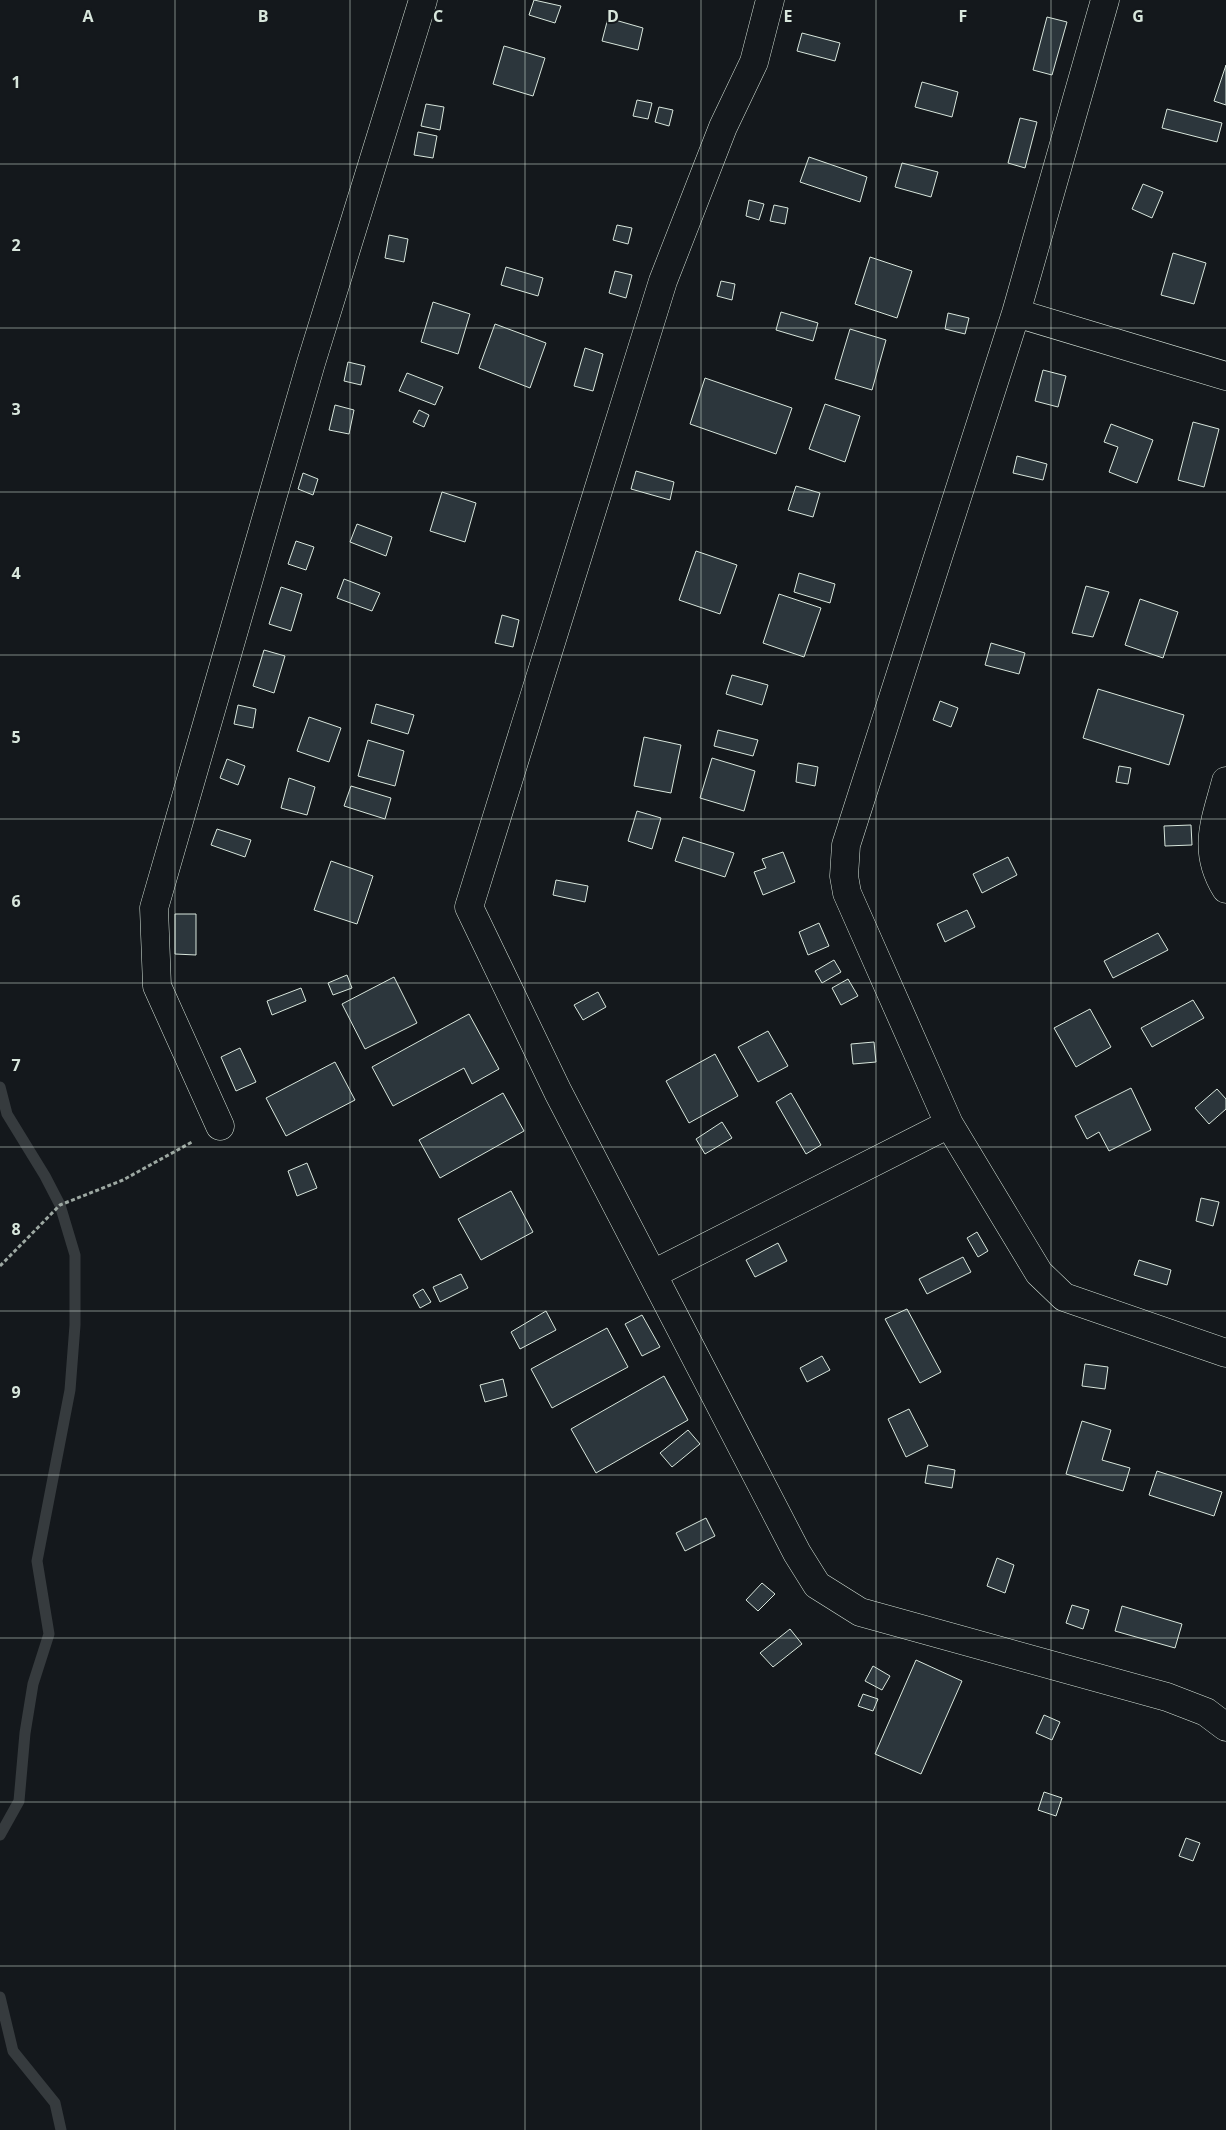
<svg xmlns="http://www.w3.org/2000/svg" width="1226" height="2130" font-family="'Open Sans',sans-serif">
<style>
.lines{fill:none;stroke-linecap:round;stroke-linejoin:round}
.stream{stroke:#363b3e;stroke-width:11}
.building{fill:#2c363c;stroke:#d8e6dc}
.street-casing{stroke:#d8e6dc;stroke-width:29}
.path{stroke:#9da8a2;stroke-width:3;stroke-dasharray:4 2.5;stroke-linecap:butt}
.street{stroke:#14181c;stroke-width:28}
.grid{fill:none;stroke:#d8e6dc;stroke-width:1;stroke-opacity:0.55}
.grid-label{font-size:16px;text-anchor:middle;font-weight:bold;fill:#d8e6dc;stroke:#14181c;stroke-width:4;stroke-linejoin:round;paint-order:stroke}
</style>
<rect width="100%" height="100%" fill="#14181c"/>
<g class="lines">
<path class="stream" d="M 0,1087 L 7,1114 L 45,1176 L 60,1205 L 75,1255 L 75,1325 L 70,1390 L 37,1561 L 49,1634 L 33,1684 L 25,1733 L 19,1801 L 0,1835
M 0,1997 L 13,2051 L 55,2103 L 61,2130"/>
</g>
<path class="building" d="M 534,0 L 561,6 L 555,23 L 529,15 Z
M 1047,17 L 1067,22 L 1052,75 L 1033,70 Z
M 608,18 L 643,28 L 638,50 L 602,41 Z
M 802,33 L 840,43 L 835,61 L 797,51 Z
M 504,46 L 545,58 L 533,96 L 493,84 Z
M 1226,65 L 1226,105 L 1214,101 Z
M 922,82 L 958,92 L 952,117 L 915,107 Z
M 637,100 L 652,103 L 648,119 L 633,116 Z
M 426,104 L 444,107 L 440,130 L 421,126 Z
M 659,107 L 673,110 L 669,126 L 655,122 Z
M 1167,109 L 1222,123 L 1217,142 L 1162,128 Z
M 1020,118 L 1037,122 L 1025,168 L 1008,163 Z
M 418,132 L 437,136 L 433,158 L 414,155 Z
M 809,157 L 867,177 L 860,202 L 800,182 Z
M 902,163 L 938,172 L 931,197 L 895,187 Z
M 1143,184 L 1163,192 L 1152,218 L 1132,209 Z
M 749,200 L 764,204 L 759,220 L 746,216 Z
M 774,205 L 788,208 L 785,224 L 770,221 Z
M 617,225 L 632,228 L 628,244 L 613,240 Z
M 389,235 L 408,239 L 404,262 L 385,258 Z
M 1173,253 L 1206,263 L 1194,304 L 1161,295 Z
M 870,257 L 912,271 L 897,318 L 855,304 Z
M 506,267 L 543,278 L 538,296 L 501,285 Z
M 615,271 L 632,275 L 626,298 L 609,293 Z
M 721,281 L 735,284 L 732,300 L 717,296 Z
M 433,302 L 470,314 L 458,354 L 421,342 Z
M 781,312 L 818,323 L 813,341 L 776,330 Z
M 948,313 L 969,318 L 965,334 L 945,329 Z
M 495,324 L 546,343 L 530,388 L 479,368 Z
M 850,329 L 886,340 L 872,390 L 835,379 Z
M 585,348 L 603,354 L 593,391 L 574,386 Z
M 348,362 L 365,366 L 361,385 L 344,381 Z
M 1043,370 L 1066,376 L 1058,407 L 1035,401 Z
M 407,373 L 443,387 L 435,405 L 399,391 Z
M 705,378 L 792,408 L 776,454 L 690,424 Z
M 825,404 L 860,416 L 845,462 L 809,449 Z
M 335,405 L 354,410 L 349,434 L 329,430 Z
M 419,410 L 429,415 L 424,427 L 413,422 Z
M 1193,422 L 1219,429 L 1204,487 L 1178,480 Z
M 1111,424 L 1153,440 L 1137,483 L 1109,472 L 1118,447 L 1104,442 Z
M 1017,456 L 1047,464 L 1043,480 L 1013,473 Z
M 636,471 L 674,482 L 670,500 L 631,489 Z
M 303,473 L 318,479 L 313,495 L 298,489 Z
M 796,486 L 820,493 L 813,517 L 788,510 Z
M 442,492 L 476,503 L 465,542 L 430,531 Z
M 357,524 L 392,537 L 386,556 L 350,542 Z
M 296,541 L 314,547 L 306,570 L 288,564 Z
M 696,551 L 737,565 L 720,614 L 679,600 Z
M 799,573 L 835,584 L 830,603 L 794,592 Z
M 344,579 L 380,593 L 372,611 L 337,598 Z
M 1086,586 L 1109,592 L 1093,637 L 1072,633 Z
M 281,587 L 302,594 L 291,631 L 269,624 Z
M 779,594 L 821,608 L 804,657 L 763,643 Z
M 1140,599 L 1178,612 L 1163,658 L 1125,645 Z
M 502,615 L 519,620 L 513,647 L 495,643 Z
M 991,643 L 1025,653 L 1019,674 L 985,665 Z
M 264,650 L 285,656 L 274,693 L 253,686 Z
M 732,675 L 768,685 L 762,705 L 726,694 Z
M 1098,689 L 1184,715 L 1169,765 L 1083,738 Z
M 940,701 L 958,708 L 951,727 L 933,720 Z
M 376,704 L 414,715 L 408,734 L 371,723 Z
M 238,705 L 256,709 L 253,728 L 234,724 Z
M 309,717 L 341,728 L 329,762 L 297,751 Z
M 718,730 L 758,740 L 753,756 L 714,746 Z
M 644,737 L 681,745 L 671,793 L 634,786 Z
M 368,740 L 404,751 L 395,786 L 358,776 Z
M 712,758 L 755,771 L 744,811 L 700,798 Z
M 227,759 L 245,766 L 238,785 L 220,778 Z
M 798,763 L 818,767 L 815,786 L 796,782 Z
M 1119,766 L 1131,768 L 1128,784 L 1116,782 Z
M 289,778 L 315,787 L 307,815 L 281,808 Z
M 351,786 L 391,798 L 385,819 L 344,806 Z
M 637,811 L 661,818 L 652,849 L 628,841 Z
M 1191,825 L 1192,845 L 1165,846 L 1164,826 Z
M 217,829 L 251,840 L 245,857 L 211,845 Z
M 683,837 L 734,853 L 725,877 L 675,861 Z
M 783,852 L 795,882 L 763,895 L 754,872 L 766,868 L 762,859 Z
M 1008,857 L 1017,875 L 982,893 L 973,874 Z
M 331,861 L 373,876 L 357,924 L 314,910 Z
M 556,880 L 588,886 L 585,902 L 553,895 Z
M 967,910 L 975,927 L 945,942 L 937,924 Z
M 175,914 L 196,914 L 196,955 L 175,954 Z
M 819,923 L 829,946 L 808,955 L 799,932 Z
M 1158,933 L 1168,950 L 1113,978 L 1104,961 Z
M 834,960 L 841,972 L 822,983 L 815,971 Z
M 347,975 L 352,988 L 333,995 L 328,983 Z
M 394,977 L 417,1023 L 365,1049 L 342,1004 Z
M 848,979 L 858,996 L 841,1005 L 832,988 Z
M 301,988 L 306,1001 L 272,1015 L 267,1001 Z
M 598,992 L 606,1007 L 583,1020 L 574,1005 Z
M 1193,1000 L 1204,1018 L 1152,1047 L 1141,1028 Z
M 1090,1009 L 1111,1047 L 1076,1067 L 1054,1028 Z
M 469,1014 L 499,1069 L 472,1084 L 464,1068 L 393,1106 L 372,1067 Z
M 768,1031 L 788,1066 L 758,1082 L 738,1047 Z
M 874,1042 L 876,1062 L 853,1064 L 851,1044 Z
M 240,1048 L 256,1082 L 236,1091 L 221,1057 Z
M 715,1054 L 738,1096 L 689,1123 L 666,1081 Z
M 335,1062 L 355,1100 L 286,1136 L 266,1098 Z
M 1131,1088 L 1151,1130 L 1109,1151 L 1099,1132 L 1087,1139 L 1075,1116 Z
M 1217,1089 L 1226,1099 L 1226,1109 L 1209,1124 L 1195,1108 Z
M 503,1093 L 524,1131 L 440,1178 L 419,1140 Z
M 791,1093 L 821,1145 L 806,1154 L 776,1102 Z
M 722,1122 L 732,1138 L 705,1154 L 696,1139 Z
M 307,1163 L 317,1188 L 297,1196 L 288,1171 Z
M 511,1191 L 533,1232 L 481,1260 L 458,1219 Z
M 1201,1198 L 1219,1202 L 1213,1226 L 1196,1221 Z
M 977,1232 L 988,1251 L 978,1257 L 967,1238 Z
M 778,1243 L 787,1261 L 755,1277 L 746,1260 Z
M 963,1257 L 971,1272 L 927,1294 L 919,1279 Z
M 1139,1260 L 1171,1270 L 1167,1285 L 1134,1275 Z
M 461,1274 L 468,1288 L 440,1302 L 433,1287 Z
M 423,1289 L 431,1302 L 420,1308 L 413,1295 Z
M 907,1309 L 941,1372 L 920,1383 L 885,1319 Z
M 546,1311 L 556,1330 L 520,1349 L 511,1332 Z
M 642,1315 L 660,1347 L 642,1356 L 625,1324 Z
M 607,1328 L 628,1367 L 552,1408 L 531,1369 Z
M 822,1356 L 830,1370 L 807,1382 L 800,1368 Z
M 1085,1364 L 1108,1367 L 1105,1389 L 1082,1386 Z
M 664,1376 L 688,1420 L 596,1473 L 571,1429 Z
M 503,1379 L 507,1396 L 485,1402 L 480,1385 Z
M 909,1409 L 928,1446 L 906,1457 L 888,1419 Z
M 1082,1421 L 1111,1430 L 1102,1460 L 1130,1468 L 1123,1491 L 1066,1474 Z
M 688,1430 L 700,1444 L 672,1467 L 660,1453 Z
M 928,1465 L 955,1470 L 952,1488 L 925,1483 Z
M 1157,1471 L 1222,1492 L 1214,1516 L 1149,1495 Z
M 706,1518 L 715,1536 L 685,1551 L 676,1533 Z
M 997,1558 L 1014,1565 L 1005,1593 L 987,1586 Z
M 762,1583 L 775,1594 L 758,1611 L 746,1600 Z
M 1072,1605 L 1089,1610 L 1083,1629 L 1066,1623 Z
M 1122,1606 L 1182,1624 L 1175,1648 L 1115,1631 Z
M 790,1629 L 802,1644 L 773,1667 L 760,1653 Z
M 916,1660 L 962,1681 L 921,1774 L 875,1754 Z
M 873,1666 L 890,1676 L 882,1690 L 865,1681 Z
M 863,1694 L 878,1699 L 873,1711 L 858,1706 Z
M 1044,1715 L 1060,1722 L 1052,1740 L 1036,1733 Z
M 1044,1792 L 1062,1798 L 1056,1816 L 1038,1810 Z
M 1186,1838 L 1200,1843 L 1193,1861 L 1179,1856 Z"/>
<g class="lines">
<g class="street-casing">
<path id="street" d="M 770,0 L 754,62 L 723,127 L 663,281 L 469,907 L 558,1092 L 797,1553 L 817,1585 L 860,1612 L 1167,1697 L 1206,1712 L 1226,1727
M 1105,0 L 1016,313 L 846,845 L 844,876 L 847,893 L 949,1124 L 1039,1273 L 1064,1297 L 1226,1353
M 1016,313 L 1226,376
M 1226,781 C 1215,822 1202,850 1226,889
M 220,1126 L 157,986 L 154,908 L 311,363 L 423,0
M 653,1274 L 949,1124"/>
</g>
<path class="path" d="M 0,1266 L 60,1205 L 123,1180 L 192,1142"/>
<use href="#street" class="street"/>
</g>
<path class="grid" d="M 175,0 L 175,2130M 350,0 L 350,2130M 525,0 L 525,2130M 701,0 L 701,2130M 876,0 L 876,2130M 1051,0 L 1051,2130M 0,164 L 1226,164M 0,328 L 1226,328M 0,492 L 1226,492M 0,655 L 1226,655M 0,819 L 1226,819M 0,983 L 1226,983M 0,1147 L 1226,1147M 0,1311 L 1226,1311M 0,1475 L 1226,1475M 0,1638 L 1226,1638M 0,1802 L 1226,1802M 0,1966 L 1226,1966"/>
<g class="grid-label">
<text x="88" y="22">A</text>
<text x="263" y="22">B</text>
<text x="438" y="22">C</text>
<text x="613" y="22">D</text>
<text x="788" y="22">E</text>
<text x="963" y="22">F</text>
<text x="1138" y="22">G</text>
<text x="16" y="88">1</text>
<text x="16" y="251">2</text>
<text x="16" y="415">3</text>
<text x="16" y="579">4</text>
<text x="16" y="743">5</text>
<text x="16" y="907">6</text>
<text x="16" y="1071">7</text>
<text x="16" y="1235">8</text>
<text x="16" y="1398">9</text>
</g>
</svg>
